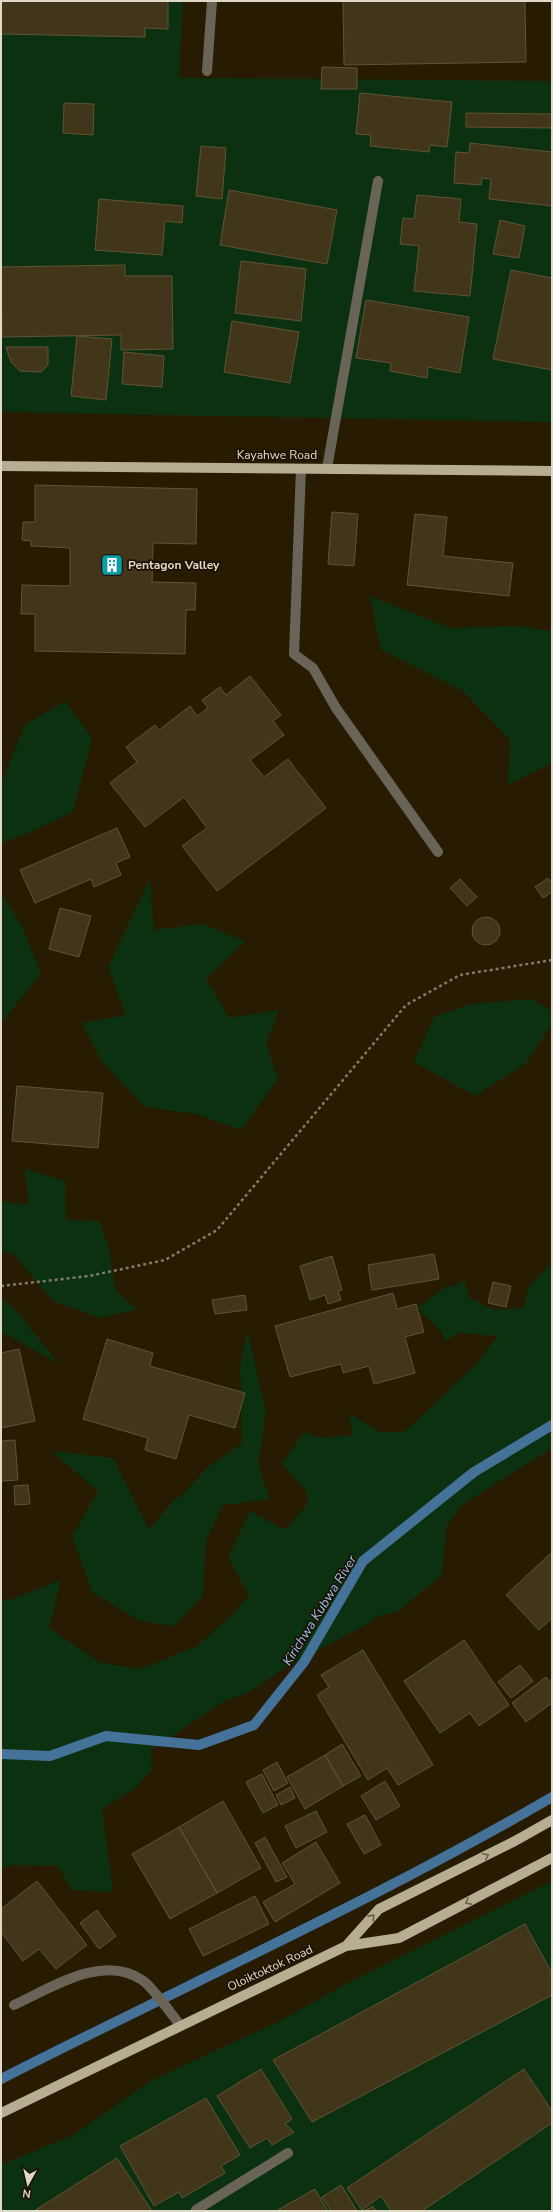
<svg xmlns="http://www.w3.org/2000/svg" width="553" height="2212" font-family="'Nunito Sans',sans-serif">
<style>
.green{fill:#0c3110}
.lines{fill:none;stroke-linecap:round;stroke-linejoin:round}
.stream{stroke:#457298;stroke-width:10}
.building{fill:#42361a;stroke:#605337}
.path{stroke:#847b66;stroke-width:2.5;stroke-dasharray:3 3;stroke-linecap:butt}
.minor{stroke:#6a6458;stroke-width:10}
.major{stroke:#b7ad92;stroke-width:10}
.oneway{stroke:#6a6049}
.labels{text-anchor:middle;stroke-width:3.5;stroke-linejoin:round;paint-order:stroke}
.street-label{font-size:12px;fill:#e0d9c9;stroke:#1d1200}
.poi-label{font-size:12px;font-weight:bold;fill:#e0d9c9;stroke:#1d1200;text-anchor:start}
.water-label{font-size:13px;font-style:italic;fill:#98c4f9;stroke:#1d1200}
</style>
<rect width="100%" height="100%" fill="#271c01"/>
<path class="green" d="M 1,1 L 183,1 L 179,78 L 552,81 L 552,422 L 1,412 Z
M 370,596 L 450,628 L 518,626 L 552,631 L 552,763 L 508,785 L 510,740 L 464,692 L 381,650 Z
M 65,701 L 92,738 L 73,812 L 26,834 L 1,843 L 1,783 L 25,725 Z
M 150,879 L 154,930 L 202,924 L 245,941 L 206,979 L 229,1018 L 279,1010 L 266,1044 L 278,1079 L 241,1130 L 197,1114 L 145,1107 L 102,1062 L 82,1023 L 126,1015 L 108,967 Z
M 1,893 L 23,928 L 41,974 L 1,1023 Z
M 531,999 L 552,1011 L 552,1029 L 550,1027 L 525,1064 L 475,1096 L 414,1062 L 434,1017 L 470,1004 Z
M 25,1169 L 65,1181 L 66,1220 L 99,1221 L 109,1248 L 115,1289 L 136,1310 L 100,1318 L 53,1301 L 15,1256 L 1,1250 L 1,1202 L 29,1205 Z
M 552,1262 L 552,1448 L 462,1505 L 446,1527 L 442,1575 L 397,1612 L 375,1617 L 371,1622 L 285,1668 L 246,1694 L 226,1700 L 151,1750 L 152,1770 L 134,1789 L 102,1809 L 113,1892 L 72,1890 L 58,1866 L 13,1865 L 1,1868 L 1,1601 L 12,1599 L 61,1580 L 49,1628 L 101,1663 L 141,1669 L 197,1646 L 234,1613 L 249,1595 L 228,1558 L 250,1511 L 285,1530 L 308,1503 L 306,1491 L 282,1464 L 296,1443 L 296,1440 L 299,1439 L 305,1432 L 320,1438 L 353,1435 L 349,1413 L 381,1433 L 406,1431 L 476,1364 L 498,1336 L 460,1333 L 445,1341 L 441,1331 L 417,1308 L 448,1285 L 452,1287 L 464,1280 L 469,1297 L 493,1310 L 523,1308 L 529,1287 Z
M 1,1298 L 15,1309 L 59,1364 L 1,1331 Z
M 247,1330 L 266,1412 L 258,1464 L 270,1499 L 223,1505 L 206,1541 L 203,1596 L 174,1626 L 140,1621 L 93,1593 L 72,1537 L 98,1491 L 51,1451 L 113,1458 L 149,1530 L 172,1502 L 182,1495 L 208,1467 L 242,1443 L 240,1368 Z
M 552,1881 L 552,2211 L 1,2211 L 1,2165 L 73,2135 L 152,2080 L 280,2021 L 355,1979 Z"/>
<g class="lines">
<path class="stream" d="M 1,1754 L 50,1756 L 106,1736 L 199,1745 L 254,1725 L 304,1662 L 363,1561 L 474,1472 L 552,1425
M 1,2079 C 185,1985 374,1901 552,1797"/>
</g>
<path class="building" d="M 1,1 L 168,1 L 168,29 L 145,28 L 145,37 L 1,34 Z
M 343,1 L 525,1 L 526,62 L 344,65 Z
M 322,67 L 357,68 L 357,89 L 321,89 Z
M 360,93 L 452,102 L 447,147 L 430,145 L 429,152 L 370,146 L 371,135 L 356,134 Z
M 64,103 L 94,104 L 93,135 L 63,133 Z
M 466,113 L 552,114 L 552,128 L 466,127 Z
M 470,143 L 552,152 L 552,206 L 489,199 L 491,179 L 482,178 L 481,185 L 454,183 L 456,152 L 469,153 Z
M 201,146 L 226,148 L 222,199 L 196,196 Z
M 229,190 L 337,210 L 327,264 L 220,245 Z
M 417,195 L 461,199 L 459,222 L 477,224 L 470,296 L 414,291 L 419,246 L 400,244 L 403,218 L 414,219 Z
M 99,199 L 183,206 L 182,223 L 165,221 L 162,255 L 95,250 Z
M 500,220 L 525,226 L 519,258 L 493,254 Z
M 241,261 L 306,269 L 301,321 L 235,313 Z
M 125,265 L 125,276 L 172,276 L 173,349 L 121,350 L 121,335 L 2,337 L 1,267 Z
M 511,270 L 552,278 L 552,370 L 493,359 Z
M 366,300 L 469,317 L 460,373 L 428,367 L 427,378 L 390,371 L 391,363 L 356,358 Z
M 232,321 L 299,332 L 290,383 L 224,372 Z
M 77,336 L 112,339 L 106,400 L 71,396 Z
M 6,347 L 48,347 L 48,365 L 41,372 L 20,371 L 11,362 Z
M 124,352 L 164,356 L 162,387 L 122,384 Z
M 35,485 L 197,489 L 196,544 L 153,543 L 152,582 L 196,583 L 195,610 L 186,610 L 185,654 L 35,651 L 35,614 L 21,614 L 22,585 L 70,586 L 70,548 L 31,546 L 31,541 L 22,540 L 23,522 L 35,522 Z
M 332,512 L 358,514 L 354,566 L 328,564 Z
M 415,514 L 447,517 L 443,556 L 513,563 L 509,596 L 407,585 Z
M 250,676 L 281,715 L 273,721 L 284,735 L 250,760 L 264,777 L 288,759 L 326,808 L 217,891 L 182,846 L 207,828 L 184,797 L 145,827 L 110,783 L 137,762 L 126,747 L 155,725 L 159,730 L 190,706 L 197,716 L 208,708 L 202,700 L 220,687 L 226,695 Z
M 117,828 L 130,857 L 116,863 L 121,875 L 94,887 L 91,879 L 35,903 L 20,870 Z
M 548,878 L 552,883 L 552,892 L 543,898 L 535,887 Z
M 460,879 L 477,897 L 467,906 L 450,888 Z
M 60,908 L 91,916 L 79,957 L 49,949 Z
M472 931a14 14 0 1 1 28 0a14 14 0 1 1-28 0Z
M 17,1086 L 103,1093 L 98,1148 L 12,1141 Z
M 434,1254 L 439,1279 L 372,1290 L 368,1265 Z
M 332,1256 L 342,1290 L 338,1291 L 341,1300 L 328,1304 L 325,1295 L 310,1300 L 300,1266 Z
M 493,1282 L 511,1286 L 506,1307 L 488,1303 Z
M 393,1293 L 397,1309 L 416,1304 L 424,1332 L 405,1337 L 415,1373 L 374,1384 L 369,1366 L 343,1373 L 341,1364 L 290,1377 L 275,1326 Z
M 245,1295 L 247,1310 L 215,1314 L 212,1300 Z
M 107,1339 L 153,1353 L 150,1366 L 245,1393 L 235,1428 L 189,1415 L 176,1459 L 145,1450 L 148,1438 L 83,1419 Z
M 19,1349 L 35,1421 L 1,1428 L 1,1353 Z
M 15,1440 L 18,1480 L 1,1481 L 1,1441 Z
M 28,1485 L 30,1504 L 15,1505 L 14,1486 Z
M 552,1552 L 552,1618 L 539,1630 L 506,1595 Z
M 464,1640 L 509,1705 L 479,1726 L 470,1713 L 440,1733 L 404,1681 Z
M 363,1650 L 433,1765 L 398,1785 L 387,1768 L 368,1780 L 317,1695 L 329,1687 L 321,1675 Z
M 520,1665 L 533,1681 L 511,1698 L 498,1682 Z
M 546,1677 L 552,1684 L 552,1703 L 526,1722 L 512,1703 Z
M 342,1744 L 361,1776 L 343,1786 L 325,1755 Z
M 325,1755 L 343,1786 L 305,1809 L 287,1777 Z
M 277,1762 L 288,1783 L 274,1791 L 263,1770 Z
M 262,1774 L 278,1805 L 263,1813 L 246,1782 Z
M 385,1781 L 400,1806 L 376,1820 L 361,1796 Z
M 290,1787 L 295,1798 L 281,1805 L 276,1795 Z
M 223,1801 L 261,1868 L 217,1893 L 179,1827 Z
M 316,1811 L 327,1832 L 296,1848 L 285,1826 Z
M 365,1815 L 381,1845 L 364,1854 L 347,1824 Z
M 179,1827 L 217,1893 L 170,1919 L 132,1854 Z
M 265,1837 L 287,1877 L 276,1882 L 255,1843 Z
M 316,1842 L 340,1883 L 275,1922 L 263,1902 L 295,1884 L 282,1863 Z
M 37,1881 L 87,1945 L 56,1969 L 39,1949 L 23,1961 L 1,1932 L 1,1909 Z
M 255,1896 L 269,1924 L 203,1956 L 189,1929 Z
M 97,1910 L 116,1936 L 99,1949 L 80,1923 Z
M 525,1924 L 552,1973 L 552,1995 L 312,2122 L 273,2060 Z
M 261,2069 L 292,2119 L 285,2124 L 294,2132 L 272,2145 L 267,2138 L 250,2148 L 217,2096 Z
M 524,2069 L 552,2111 L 552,2123 L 422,2211 L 391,2211 L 381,2196 L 362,2210 L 347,2188 Z
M 206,2098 L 240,2155 L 221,2166 L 225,2173 L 182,2198 L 179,2192 L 154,2206 L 120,2146 Z
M 117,2158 L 152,2211 L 34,2211 Z
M 341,2185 L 357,2211 L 331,2211 L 322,2197 Z
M 315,2189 L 328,2211 L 276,2211 Z
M 373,2206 L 376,2211 L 364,2211 Z"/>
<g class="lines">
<path class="path" d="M 1,1286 L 89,1276 L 165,1260 L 217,1230 L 406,1005 L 460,975 L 552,960"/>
<path class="minor" d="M 207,71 L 212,1
M 327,468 L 378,181
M 301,469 L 294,654 L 313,668 L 336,708 L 438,852
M 14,2005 C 51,1988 103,1953 142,1980 C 153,1987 171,2014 180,2025
M 196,2210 L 288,2153"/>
<path class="major" d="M 1,466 L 552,471
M 346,1946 L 379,1909 L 515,1841 L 552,1820
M 1,2113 L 346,1946 L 399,1938 L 552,1858"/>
</g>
<defs><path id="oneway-chevron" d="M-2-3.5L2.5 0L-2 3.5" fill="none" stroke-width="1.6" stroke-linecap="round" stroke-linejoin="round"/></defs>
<g class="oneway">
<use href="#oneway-chevron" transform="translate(486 1856) rotate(-27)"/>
<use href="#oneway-chevron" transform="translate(468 1902) rotate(152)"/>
<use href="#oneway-chevron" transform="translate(372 1917) rotate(-48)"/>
</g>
<defs>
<g id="building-square" transform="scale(1.15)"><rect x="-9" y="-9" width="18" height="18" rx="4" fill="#0f9aa8" stroke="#1d1200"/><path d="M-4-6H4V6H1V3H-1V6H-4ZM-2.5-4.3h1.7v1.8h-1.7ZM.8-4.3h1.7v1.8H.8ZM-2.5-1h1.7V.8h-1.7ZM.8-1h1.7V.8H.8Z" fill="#fff"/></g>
</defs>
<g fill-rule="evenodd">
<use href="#building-square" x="112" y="565"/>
</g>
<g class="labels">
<g class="street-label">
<text x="277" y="459">Kayahwe Road</text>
<text transform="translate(270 1968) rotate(-25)" y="4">Oloiktoktok Road</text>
</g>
<g class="poi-label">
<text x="128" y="569">Pentagon Valley</text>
</g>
<g class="water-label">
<text transform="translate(319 1610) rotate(-58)" y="5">Kirichwa Kubwa River</text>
</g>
</g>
<rect width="553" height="2212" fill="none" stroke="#e0d9c9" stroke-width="4"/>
<g transform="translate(28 2184) rotate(188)" stroke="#1d1200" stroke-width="3" paint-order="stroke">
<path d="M0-3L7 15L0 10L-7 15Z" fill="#e0d9c9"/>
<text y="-6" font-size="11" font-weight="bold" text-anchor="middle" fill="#e0d9c9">N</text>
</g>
</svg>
